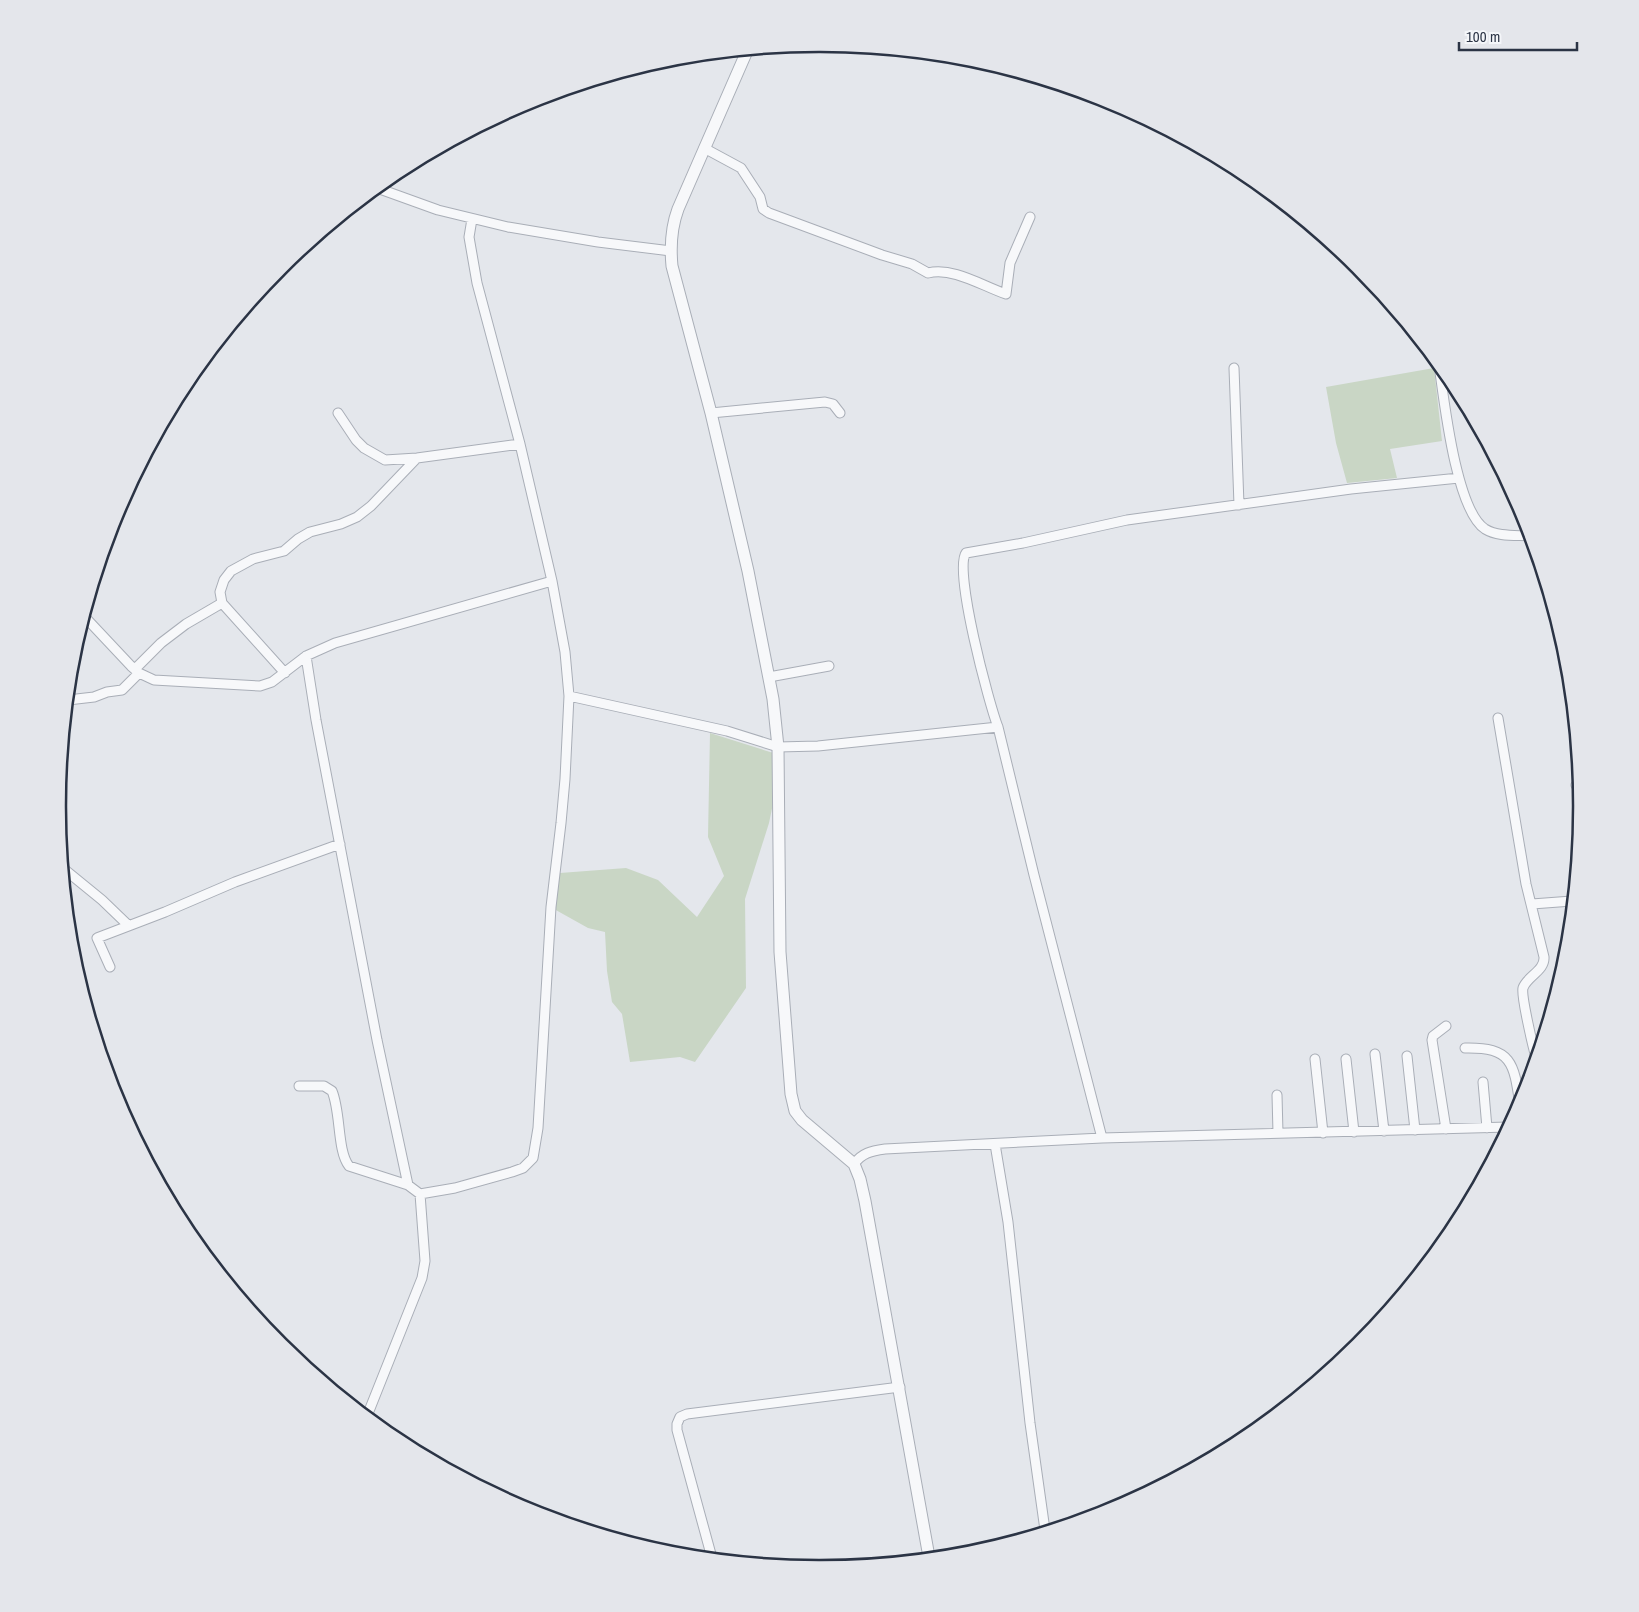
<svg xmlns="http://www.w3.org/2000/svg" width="1639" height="1612" font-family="'Archivo Narrow',sans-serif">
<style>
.green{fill:#c9d6c5}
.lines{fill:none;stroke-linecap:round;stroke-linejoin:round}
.minor-casing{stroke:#a9aeb7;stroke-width:11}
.tertiary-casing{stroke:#a9aeb7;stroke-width:13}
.minor{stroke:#f7f8fa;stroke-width:9}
.tertiary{stroke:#f7f8fa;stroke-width:11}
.rim{fill:none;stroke:#2b3445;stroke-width:2.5}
</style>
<rect width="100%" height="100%" fill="#e4e7ec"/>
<path class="green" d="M 1434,368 L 1442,441 L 1390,449 L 1397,478 L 1347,483 L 1336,443 L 1326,387 Z
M 710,733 L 783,756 L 769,823 L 745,899 L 746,988 L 695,1062 L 680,1057 L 630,1062 L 622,1014 L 612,1002 L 607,971 L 605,932 L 588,928 L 554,909 L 560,873 L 626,868 L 658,880 L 697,917 L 724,876 L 708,837 Z"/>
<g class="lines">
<g class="minor-casing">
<path id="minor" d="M 704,148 L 741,168 L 760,197 L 763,209 L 769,213 L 882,255 L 912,264 L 928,273 C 954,267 982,286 1006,294 L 1010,263 L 1030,217
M 377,188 L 438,210 L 508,227 L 598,242 L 671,251
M 1439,365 C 1444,400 1456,510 1485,529 C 1498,537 1516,535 1530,536
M 1234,368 L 1239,505
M 338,413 L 356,440 L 364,448 L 385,460 L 417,458 L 520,444
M 711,413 L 825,402 L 833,404 L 840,413
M 84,616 L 131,666 L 139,673 L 154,680 L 260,686 L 272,682 L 306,656 L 335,643 L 552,581
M 306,656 L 316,720 L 377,1040 L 408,1185
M 135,669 L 161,643 L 186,624 L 222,603
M 285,673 L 222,603 L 220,592 L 224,580 L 231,571 L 253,559 L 284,551 L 298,539 L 310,532 L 341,524 L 357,517 L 371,506 L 417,458
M 769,677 L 829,666
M 569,696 L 727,731 L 778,747 L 818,746 L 998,727 C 989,704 953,569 966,553 L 1023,543 L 1127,520 L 1351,489 L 1459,478
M 68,700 L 94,697 L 107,692 L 122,690 L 139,673
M 1498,718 L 1526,884 L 1544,957 C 1545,971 1527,976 1523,988 C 1521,996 1533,1047 1536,1057
M 998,727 L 1034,875 L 1102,1138
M 1576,785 L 1580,787
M 64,869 L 102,900 L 129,926
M 1532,904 L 1572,901
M 110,967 L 97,938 L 165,912 L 235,882 L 340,844
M 1465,1048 C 1512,1047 1514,1063 1520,1105
M 1375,1054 L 1384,1131
M 1407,1056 L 1415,1130
M 1315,1059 L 1323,1133
M 1346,1059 L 1354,1132
M 1483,1082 L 1487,1128
M 299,1086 L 324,1086 L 332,1091 C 341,1112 337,1151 349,1166 L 408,1185 L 420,1194 L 455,1188 L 512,1172 L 523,1168 L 533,1158 L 538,1128 L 551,907 L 561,823 L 565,779 L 569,696 L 565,652 L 552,581 L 520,444 L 477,283 L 469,237 L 472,219
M 1277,1095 L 1278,1133
M 1446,1129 L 1432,1040 L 1433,1036 L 1446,1026
M 995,1144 L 1008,1222 L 1030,1423 L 1045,1530
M 854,1164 C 862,1153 871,1151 885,1149 L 1102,1138 L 1508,1127
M 367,1416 L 422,1278 L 425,1261 L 420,1194
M 712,1558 L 677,1430 L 677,1424 L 680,1417 L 687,1414 L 900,1387"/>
</g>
<g class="tertiary-casing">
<path id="tertiary" d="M 747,51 L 678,209 C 671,228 670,245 672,266 L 711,413 L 748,571 L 773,699 L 778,747 L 780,952 L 791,1094 L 795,1111 L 802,1120 L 854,1164 L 860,1179 L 865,1201 L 929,1557"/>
</g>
<use href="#minor" class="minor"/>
<use href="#tertiary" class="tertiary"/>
</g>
<path d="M0 0H1639V1612H0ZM819 52H820A753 753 0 0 1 1573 805V807A753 753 0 0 1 820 1560H819A753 753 0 0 1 66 807V805A753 753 0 0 1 819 52Z" fill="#e4e6eb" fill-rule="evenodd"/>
<path class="rim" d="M819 52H820A753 753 0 0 1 1573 805V807A753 753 0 0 1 820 1560H819A753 753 0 0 1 66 807V805A753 753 0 0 1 819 52Z"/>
<path d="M1459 42v8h118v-8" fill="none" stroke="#2b3445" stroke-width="2.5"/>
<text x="1466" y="42" font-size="15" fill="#2b3445" stroke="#f4f6f9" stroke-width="4" paint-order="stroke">100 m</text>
</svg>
